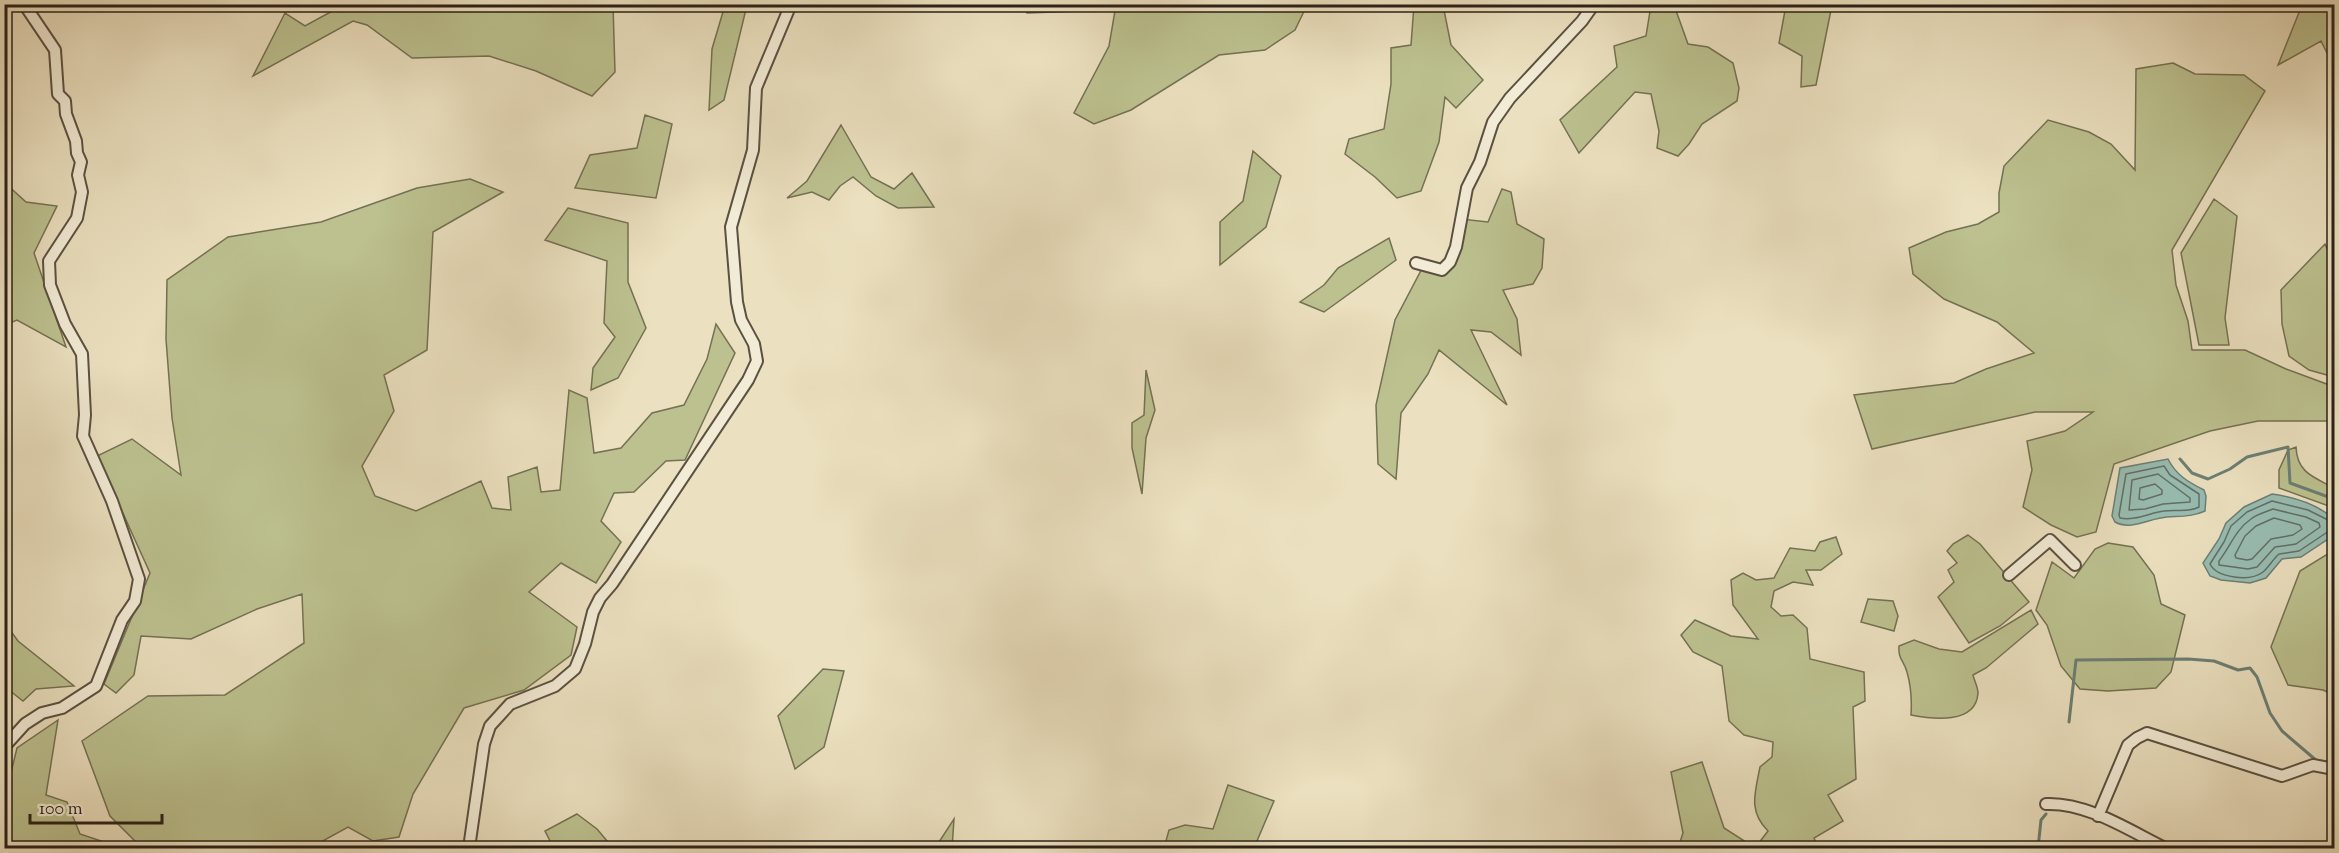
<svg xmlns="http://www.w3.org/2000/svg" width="2339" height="853" font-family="'Sorts Mill Goudy',serif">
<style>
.green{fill:#bcc18f;stroke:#747154;stroke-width:1.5}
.water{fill:#98bdb2;stroke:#6c7f75;stroke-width:1.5}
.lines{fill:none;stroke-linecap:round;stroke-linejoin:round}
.shore{stroke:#626f66;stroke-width:1.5}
.stream{stroke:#6c7f75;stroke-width:3}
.minor-casing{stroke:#5b5142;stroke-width:14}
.minor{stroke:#f2ebd5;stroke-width:10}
</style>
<rect width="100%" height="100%" fill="#ebe0bf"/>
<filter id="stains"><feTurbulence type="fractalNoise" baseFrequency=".00333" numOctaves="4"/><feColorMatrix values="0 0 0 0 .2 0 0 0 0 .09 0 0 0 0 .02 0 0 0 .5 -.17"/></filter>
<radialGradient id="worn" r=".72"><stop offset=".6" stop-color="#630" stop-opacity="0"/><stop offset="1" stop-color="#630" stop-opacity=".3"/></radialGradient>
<path class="green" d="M 335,5 L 613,5 L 615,72 L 592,96 L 536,71 L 489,56 L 412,58 L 367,25 L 353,21 L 253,76 L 285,13 L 305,26 L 336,9 Z
M 725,5 L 747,5 L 724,100 L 709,110 L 712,49 Z
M 1023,5 L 1093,5 L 1082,11 L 1027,13 Z
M 1116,5 L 1116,4 L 1307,5 L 1295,30 L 1265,50 L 1219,55 L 1131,110 L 1094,124 L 1074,113 L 1109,46 Z
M 1414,5 L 1443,5 L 1451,45 L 1483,80 L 1456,108 L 1445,97 L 1439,142 L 1421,191 L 1397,198 L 1375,177 L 1345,154 L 1349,139 L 1384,129 L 1391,84 L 1391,48 L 1411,45 Z
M 1651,5 L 1674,5 L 1688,44 L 1708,47 L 1733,63 L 1739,88 L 1737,101 L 1702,124 L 1689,144 L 1678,156 L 1657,148 L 1659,131 L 1651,94 L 1635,92 L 1579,153 L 1560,120 L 1617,67 L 1614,46 L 1646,36 Z
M 1786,5 L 1832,5 L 1816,85 L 1801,87 L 1802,56 L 1779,43 Z
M 2302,5 L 2334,5 L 2334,67 L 2321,41 L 2278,65 Z
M 2173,63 L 2195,74 L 2244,75 L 2265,91 L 2172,250 L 2176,285 L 2188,321 L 2192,350 L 2245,350 L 2286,369 L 2332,386 L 2334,388 L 2334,414 L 2328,421 L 2258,421 L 2210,431 L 2114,464 L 2096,532 L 2077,537 L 2051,525 L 2023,507 L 2032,470 L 2027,441 L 2065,431 L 2093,412 L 2035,412 L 1872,449 L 1854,395 L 1954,383 L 1986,369 L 2034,353 L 1997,322 L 1944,299 L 1913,274 L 1909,248 L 1946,232 L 1978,224 L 1999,212 L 1999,193 L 2004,166 L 2048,120 L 2089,132 L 2111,144 L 2135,170 L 2136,69 Z
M 645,115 L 672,124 L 656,198 L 575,188 L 590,155 L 637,148 Z
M 841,125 L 871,177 L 894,189 L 912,173 L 934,207 L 898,208 L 876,196 L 853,177 L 840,186 L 829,200 L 812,192 L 787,198 L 807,181 Z
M 1253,151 L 1281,176 L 1266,227 L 1220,265 L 1220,222 L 1243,201 Z
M 470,179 L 503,192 L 433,232 L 427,350 L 384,375 L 394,411 L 362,466 L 375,496 L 416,511 L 481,481 L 492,508 L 511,510 L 508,477 L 537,467 L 541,492 L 560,490 L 569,390 L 587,398 L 594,453 L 621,448 L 652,413 L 684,405 L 707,359 L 716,324 L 735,353 L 685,460 L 666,461 L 634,492 L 614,493 L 601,521 L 621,542 L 596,583 L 561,563 L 529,592 L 577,627 L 571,655 L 524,690 L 464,708 L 413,794 L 399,837 L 373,841 L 348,827 L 310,848 L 142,848 L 110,816 L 82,741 L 148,696 L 225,695 L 304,643 L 302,594 L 257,609 L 191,639 L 141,636 L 134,675 L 116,693 L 104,684 L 150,573 L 97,456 L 132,439 L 181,475 L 172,418 L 166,339 L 167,280 L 228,237 L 321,222 L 417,188 Z
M 4,182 L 26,202 L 57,206 L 34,253 L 66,347 L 17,320 L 5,325 Z
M 1502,189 L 1511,192 L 1517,224 L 1544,239 L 1542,268 L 1533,284 L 1503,290 L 1517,319 L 1521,355 L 1491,332 L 1471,330 L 1507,405 L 1439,350 L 1428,374 L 1401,413 L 1396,479 L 1378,464 L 1376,405 L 1395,320 L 1426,261 L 1443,267 L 1461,219 L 1488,222 Z
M 2214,199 L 2237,216 L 2225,318 L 2229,345 L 2199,345 L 2181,253 Z
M 568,208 L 628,223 L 628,282 L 646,328 L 618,378 L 591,390 L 593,368 L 615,337 L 604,323 L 607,261 L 545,240 Z
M 1389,238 L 1396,260 L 1324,312 L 1300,302 L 1324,285 L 1338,268 Z
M 2325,244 L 2334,265 L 2334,377 L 2309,370 L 2289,356 L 2282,324 L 2281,290 Z
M 1146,370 L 1155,410 L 1146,438 L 1142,494 L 1132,448 L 1132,423 L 1144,415 Z
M 2296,447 C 2297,473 2314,477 2334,488 L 2334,508 L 2279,488 L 2279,470 L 2288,450 Z
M 1968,535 L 1980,544 L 2029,602 L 2000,626 L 1969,643 L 1938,597 L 1954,582 L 1948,570 L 1957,563 L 1947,551 L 1953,544 Z
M 1836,537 L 1842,554 L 1821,570 L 1806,570 L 1813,585 L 1793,582 L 1774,591 L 1771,607 L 1781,616 L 1793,615 L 1807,628 L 1810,659 L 1864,672 L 1865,701 L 1853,707 L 1856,779 L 1828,795 L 1843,821 L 1814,838 L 1818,848 L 1656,848 L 1678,848 L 1683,833 L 1671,772 L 1702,762 L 1724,828 L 1752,846 L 1758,844 L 1768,831 C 1748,811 1755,793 1760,767 L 1772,757 L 1773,742 L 1744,735 L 1729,721 L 1722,666 L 1693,652 L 1681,635 L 1695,620 L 1731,636 L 1758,639 L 1733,605 L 1731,580 L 1743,573 L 1756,580 L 1774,578 L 1790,548 L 1815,551 L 1820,542 Z
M 2108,543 L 2133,547 L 2154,575 L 2161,604 L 2185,615 L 2171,672 L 2156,688 L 2108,691 L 2080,689 L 2061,666 L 2047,625 L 2036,610 L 2052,562 L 2074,578 L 2095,549 Z
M 2334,550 L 2334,695 L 2323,690 L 2288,685 L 2271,647 L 2300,571 Z
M 1868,599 L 1893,601 L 1898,616 L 1894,631 L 1861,622 Z
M 2031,610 L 2038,624 L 1986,668 L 1973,675 C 1974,680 1978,687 1978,693 C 1976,725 1932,719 1911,715 C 1912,700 1911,686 1907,672 C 1904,660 1898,660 1899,646 L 1914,640 L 1939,649 L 1962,652 Z
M 4,622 L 18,641 L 74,686 L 36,689 L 23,701 L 5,687 Z
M 823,669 L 844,671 L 824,747 L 795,769 L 778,716 Z
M 58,720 L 46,795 L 67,802 L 80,834 L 122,848 L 5,848 L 5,797 L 17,748 Z
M 1228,785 L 1274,801 L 1254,848 L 1164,848 L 1169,830 L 1185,825 L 1213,829 Z
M 577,814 L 597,829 L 613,848 L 567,848 L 551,843 L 545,831 Z
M 954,819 L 952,848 L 935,848 Z"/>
<path class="water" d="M 2168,459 C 2176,475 2188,482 2204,490 L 2206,496 L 2205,511 C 2192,517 2181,516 2167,517 C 2150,518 2131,531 2115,522 L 2112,516 L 2120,468 Z
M 2272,494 C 2294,497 2317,504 2334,519 L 2334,535 L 2301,557 L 2282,559 L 2266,578 L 2250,583 L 2221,580 L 2210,576 L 2203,563 L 2219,539 L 2226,523 L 2244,507 Z"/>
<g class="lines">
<path class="shore" d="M 2164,466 L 2170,475 L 2199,494 L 2199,507 C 2188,513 2176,509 2164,511 C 2149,513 2135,521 2120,518 L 2119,515 L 2126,474 Z
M 2158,474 L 2190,498 L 2190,502 L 2163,504 L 2145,509 L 2129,510 L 2132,480 Z
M 2155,484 L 2162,490 L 2162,494 L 2143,500 L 2139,499 L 2140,488 Z
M 2273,509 L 2306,517 L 2319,523 L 2320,527 L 2296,544 L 2275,547 L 2257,567 L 2248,569 L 2219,565 L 2219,561 C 2230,547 2236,529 2251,519 C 2257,514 2266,512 2273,509 Z
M 2274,518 L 2300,525 L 2302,529 L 2293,535 L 2271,539 L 2252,559 L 2247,560 L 2236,558 L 2235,555 L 2245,536 L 2256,526 Z
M 2334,523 L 2308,510 L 2272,501 L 2247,512 L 2231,526 L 2224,542 L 2210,564 C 2217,578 2250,582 2263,572 C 2269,567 2273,559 2279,554 L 2299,551 L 2329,531 L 2334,530"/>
<path class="stream" d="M 2180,459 L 2192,473 L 2208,479 L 2230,469 L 2247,457 L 2288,447 L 2290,483 L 2334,499
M 2069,722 L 2076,660 L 2188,659 L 2214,661 L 2238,670 L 2250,668 L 2257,677 L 2270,713 L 2282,731 L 2317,761 L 2334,763
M 2038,848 L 2041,820 L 2046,814"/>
<g class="minor-casing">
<path id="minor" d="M 1416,263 L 1442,270 L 1450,262 L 1456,247 L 1467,188 L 1480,162 L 1493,122 L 1510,98 L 1582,21 L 1594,4
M 2009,575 L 2050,540 L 2075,565
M 4,750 L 6,745 L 25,724 L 42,713 L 62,708 L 96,686 L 122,620 L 135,601 L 139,579 L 112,501 L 83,436 L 85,415 L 82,354 L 65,324 L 50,285 L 49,261 L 77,218 L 82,192 L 78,175 L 81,162 L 77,153 L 76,141 L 66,114 L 65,101 L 58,94 L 55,50 L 24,4
M 2046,804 C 2087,802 2130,831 2165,848
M 2098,816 L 2128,745 L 2137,738 L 2147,733 L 2282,776 L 2313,765 L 2334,769
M 469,848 L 484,744 L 490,726 L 510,704 L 555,686 L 575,669 L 585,644 L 593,612 L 600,598 L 612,584 L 748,380 L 757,361 L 754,344 L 741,320 L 737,302 L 731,227 L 753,150 L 756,88 L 791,4"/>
</g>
<use href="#minor" class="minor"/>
</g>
<rect width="2339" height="853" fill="none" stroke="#ebe0bf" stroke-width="24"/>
<rect x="6" y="6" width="2327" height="841" fill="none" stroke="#2b2119" stroke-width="3"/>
<rect x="12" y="12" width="2315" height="829" fill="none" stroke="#2b2119" stroke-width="1.5"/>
<path d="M30 814v9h132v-9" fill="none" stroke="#2b2119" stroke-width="3"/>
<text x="39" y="814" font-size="18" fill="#2b2119" stroke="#f2ebd5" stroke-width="4.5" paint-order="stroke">100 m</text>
<rect width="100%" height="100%" filter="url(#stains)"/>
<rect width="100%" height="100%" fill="url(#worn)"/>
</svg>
